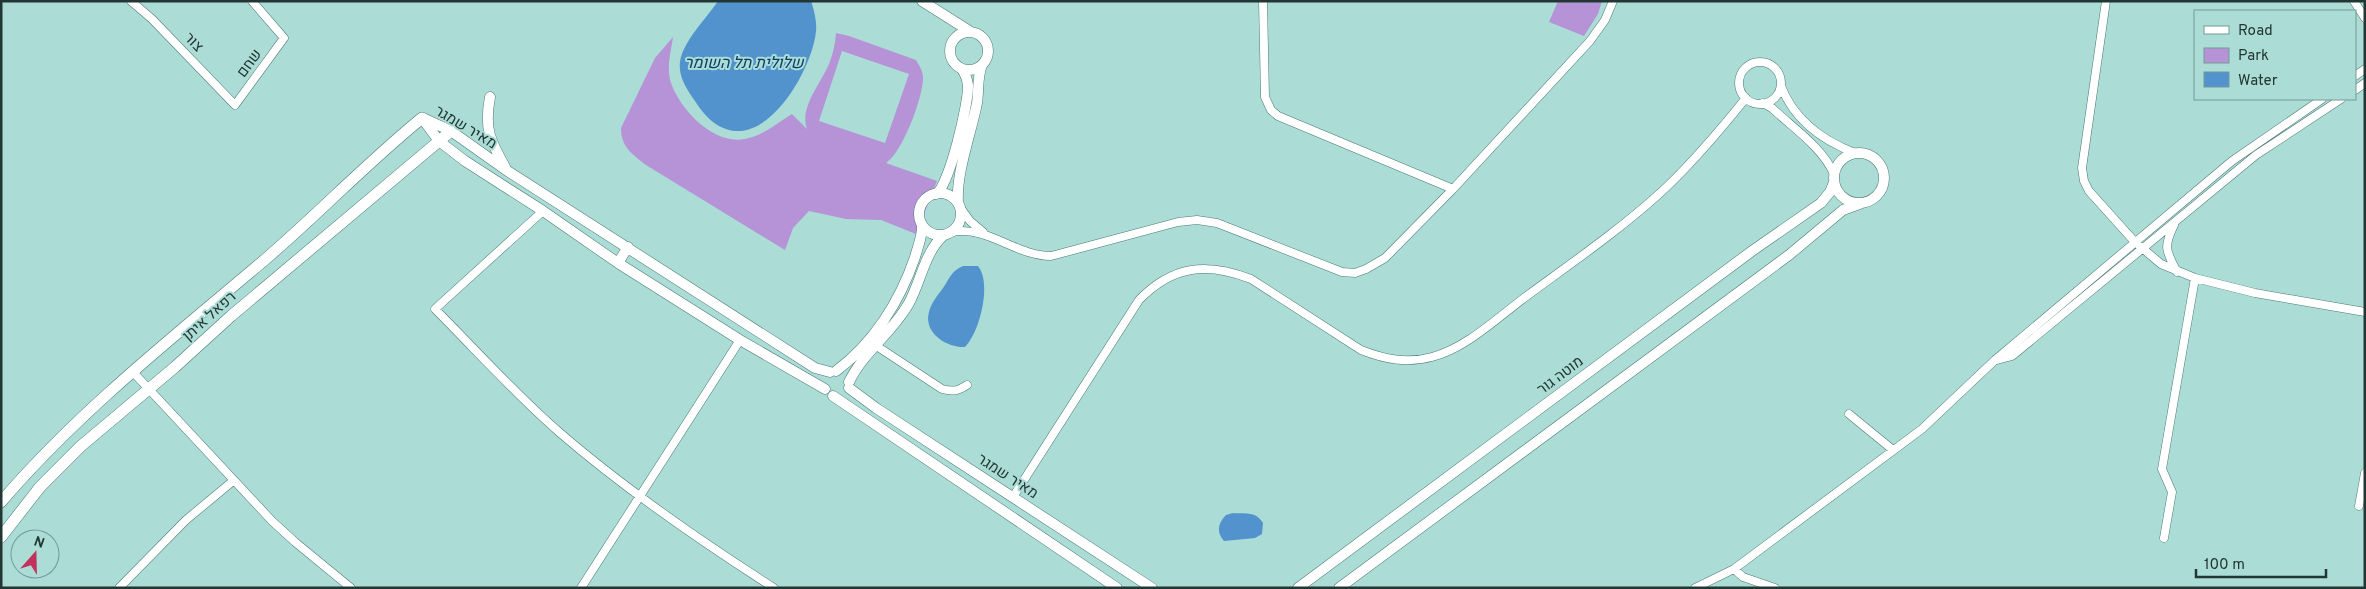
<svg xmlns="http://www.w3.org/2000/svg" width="2366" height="589" font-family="Overpass,Heebo,sans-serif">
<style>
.green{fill:#b693d7;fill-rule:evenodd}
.water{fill:#5292cd}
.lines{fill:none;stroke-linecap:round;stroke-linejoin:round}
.minor-casing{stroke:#4b7a75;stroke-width:9}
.tertiary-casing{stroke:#4b7a75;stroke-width:11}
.secondary-casing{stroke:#4b7a75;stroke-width:12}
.minor{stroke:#fff;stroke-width:8}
.tertiary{stroke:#fff;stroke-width:10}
.secondary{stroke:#fff;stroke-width:11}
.labels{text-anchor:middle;stroke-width:4;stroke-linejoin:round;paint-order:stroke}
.street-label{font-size:15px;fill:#223634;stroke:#abdcd6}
.water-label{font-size:16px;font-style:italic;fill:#0c3d64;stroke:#abdcd6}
</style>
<rect width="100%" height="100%" fill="#abdcd6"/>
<path class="green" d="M 1558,1 L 1602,1 L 1598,14 L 1584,36 L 1549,22 Z
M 836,33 L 849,36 L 916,60 C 920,67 923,71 923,78 C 923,98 902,153 886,163 L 937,181 L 916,234 L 881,220 L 846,219 L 809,211 L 793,228 L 785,250 L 646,165 C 632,154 621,147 621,128 L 655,58 L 673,37 C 671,51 666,69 671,83 C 681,111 714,145 745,139 C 763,136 777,123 792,114 L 807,129 C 799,108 821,83 829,64 C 833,54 835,45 836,33 ZM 842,51 L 909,74 L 885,143 L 819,121 Z"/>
<path class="water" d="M 718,1 L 811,1 C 814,10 817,22 816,31 C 813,65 776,133 736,131 C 717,130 704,115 695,101 C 687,90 678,76 680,62 C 683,41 706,19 718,1 Z
M 963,266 L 978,266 C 992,283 980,332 965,347 C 947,348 923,333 929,312 C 931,303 938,295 943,288 C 950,278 951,271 963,266 Z
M 1233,513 C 1245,514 1256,511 1263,523 L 1262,534 L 1255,538 L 1224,541 C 1216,532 1218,523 1226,515 Z"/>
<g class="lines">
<g class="minor-casing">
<path id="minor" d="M 131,1 L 152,19 L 235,105 L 284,38 L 252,1
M 1263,1 L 1265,97 L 1271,110 L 1278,116 L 1453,189
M 2106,1 L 2082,168 L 2084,181 L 2089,191 L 2134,241 L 2161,264 L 2195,278 L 2255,293 L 2365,312
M 2354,1 L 2365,18
M1739 83a21 21 0 1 1 42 0a21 21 0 1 1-42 0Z
M 2355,76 L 2365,69
M 1781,86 C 1794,120 1821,140 1855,153
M 2355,90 L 2365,83
M 1763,103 L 1772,108 C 1793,128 1822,147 1834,174
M 959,206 L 970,221 L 983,232
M 543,211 L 435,309 C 476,350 515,394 559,432 C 626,490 699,540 774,588
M 2174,225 C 2163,247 2166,251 2177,272
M 951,232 C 988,225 1015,256 1051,256 L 1178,222 L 1197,220 L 1217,223 L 1342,272 L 1355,273 L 1366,269 L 1385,258 L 1453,189 L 1590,41 L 1605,20 L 1613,1
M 875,345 L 942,389 C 953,392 958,391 967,385
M 1997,360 L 2012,356 L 2256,155 L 2341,99
M 132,371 L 272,521 L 295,542 L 351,588
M 1849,414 L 1893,450
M 1013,497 L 1139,300 C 1173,265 1207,262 1251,279 L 1361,350 C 1384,359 1407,364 1432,357 C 1466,348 1496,319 1524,298 C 1570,264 1617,232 1659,194 C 1689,167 1721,129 1746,98
M 2359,506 L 2365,473
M 2164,538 L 2172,492 L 2162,469 L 2195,278
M 1734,569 L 1743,577 L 1775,588
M 119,588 L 186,520 L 233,481
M 581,588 L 740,340
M 1695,588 L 1734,569 L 1922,429 L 1995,360 L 2232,161 L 2322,99"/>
</g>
<g class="tertiary-casing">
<path id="tertiary" d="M 922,1 L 971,32
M950 51a19 19 0 1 1 38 0a19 19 0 1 1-38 0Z
M 490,97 C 484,129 490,140 505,167
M 422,118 L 439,141 L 465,161 L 543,211 L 618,263 L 740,340 L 825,389
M 423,118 L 451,131 L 506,170 L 815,368 L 830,372
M1834 178a25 25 0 1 1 50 0a25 25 0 1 1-50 0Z
M919 214a21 21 0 1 1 42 0a21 21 0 1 1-42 0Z
M 936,194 C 949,187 969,102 968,85 C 967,78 965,73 961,68
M 958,203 C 956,172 971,134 977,103 C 979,90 977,77 982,65
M 618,263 L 628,247
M 836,371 C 874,343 900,301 915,257 C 918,246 923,235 922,224
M 849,382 C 864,351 893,332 909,303 C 921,281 925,251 944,235
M 849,388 L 876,408 L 1152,588
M 833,396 L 1117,588
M 1298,588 L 1752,251 L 1821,203 L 1830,192 L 1834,182
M 1339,588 L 1789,255 L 1843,210 L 1862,203"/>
</g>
<g class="secondary-casing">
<path id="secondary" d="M 1,502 C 80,410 176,335 268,257 C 320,212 368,162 422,118
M 1,537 L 40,487 L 81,446 L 175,367 L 231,316 L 451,131"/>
</g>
<use href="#minor" class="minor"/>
<use href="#tertiary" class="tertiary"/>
<use href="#secondary" class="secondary"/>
</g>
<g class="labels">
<g class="street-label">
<text transform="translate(194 42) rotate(46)" y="5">צור</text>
<text transform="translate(249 63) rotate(-54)" y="5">שחם</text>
<text transform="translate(466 127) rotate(31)" y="5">מאיר שמגר</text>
<text transform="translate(209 316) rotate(-42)" y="5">רפאל איתן</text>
<text transform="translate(1560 375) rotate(-37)" y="5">מוטה גור</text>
<text transform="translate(1008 476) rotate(33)" y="5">מאיר שמגר</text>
</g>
<g class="water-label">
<text x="744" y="68">שלולית תל השומר</text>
</g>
</g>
<rect width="2366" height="589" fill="none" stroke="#223634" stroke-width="5"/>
<rect x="2194" y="10" width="162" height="90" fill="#abdcd6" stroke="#749a95"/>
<rect x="2204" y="26" width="25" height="8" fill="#ffffff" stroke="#749a95"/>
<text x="2238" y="35" font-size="15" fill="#223634">Road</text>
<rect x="2204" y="48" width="25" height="15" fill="#b693d7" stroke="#749a95"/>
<text x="2238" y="60" font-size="15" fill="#223634">Park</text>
<rect x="2204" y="72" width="25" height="15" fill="#5292cd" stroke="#749a95"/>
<text x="2238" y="85" font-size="15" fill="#223634">Water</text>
<g transform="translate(35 554) rotate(20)"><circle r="24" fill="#abdcd6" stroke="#749a95"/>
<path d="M0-4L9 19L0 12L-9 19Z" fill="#c1325d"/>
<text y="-8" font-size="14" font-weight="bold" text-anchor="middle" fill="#223634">N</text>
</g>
<path d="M2196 569v8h130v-8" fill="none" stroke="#223634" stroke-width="2.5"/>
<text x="2204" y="569" font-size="15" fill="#223634" stroke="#abdcd6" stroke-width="4" paint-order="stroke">100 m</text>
</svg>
